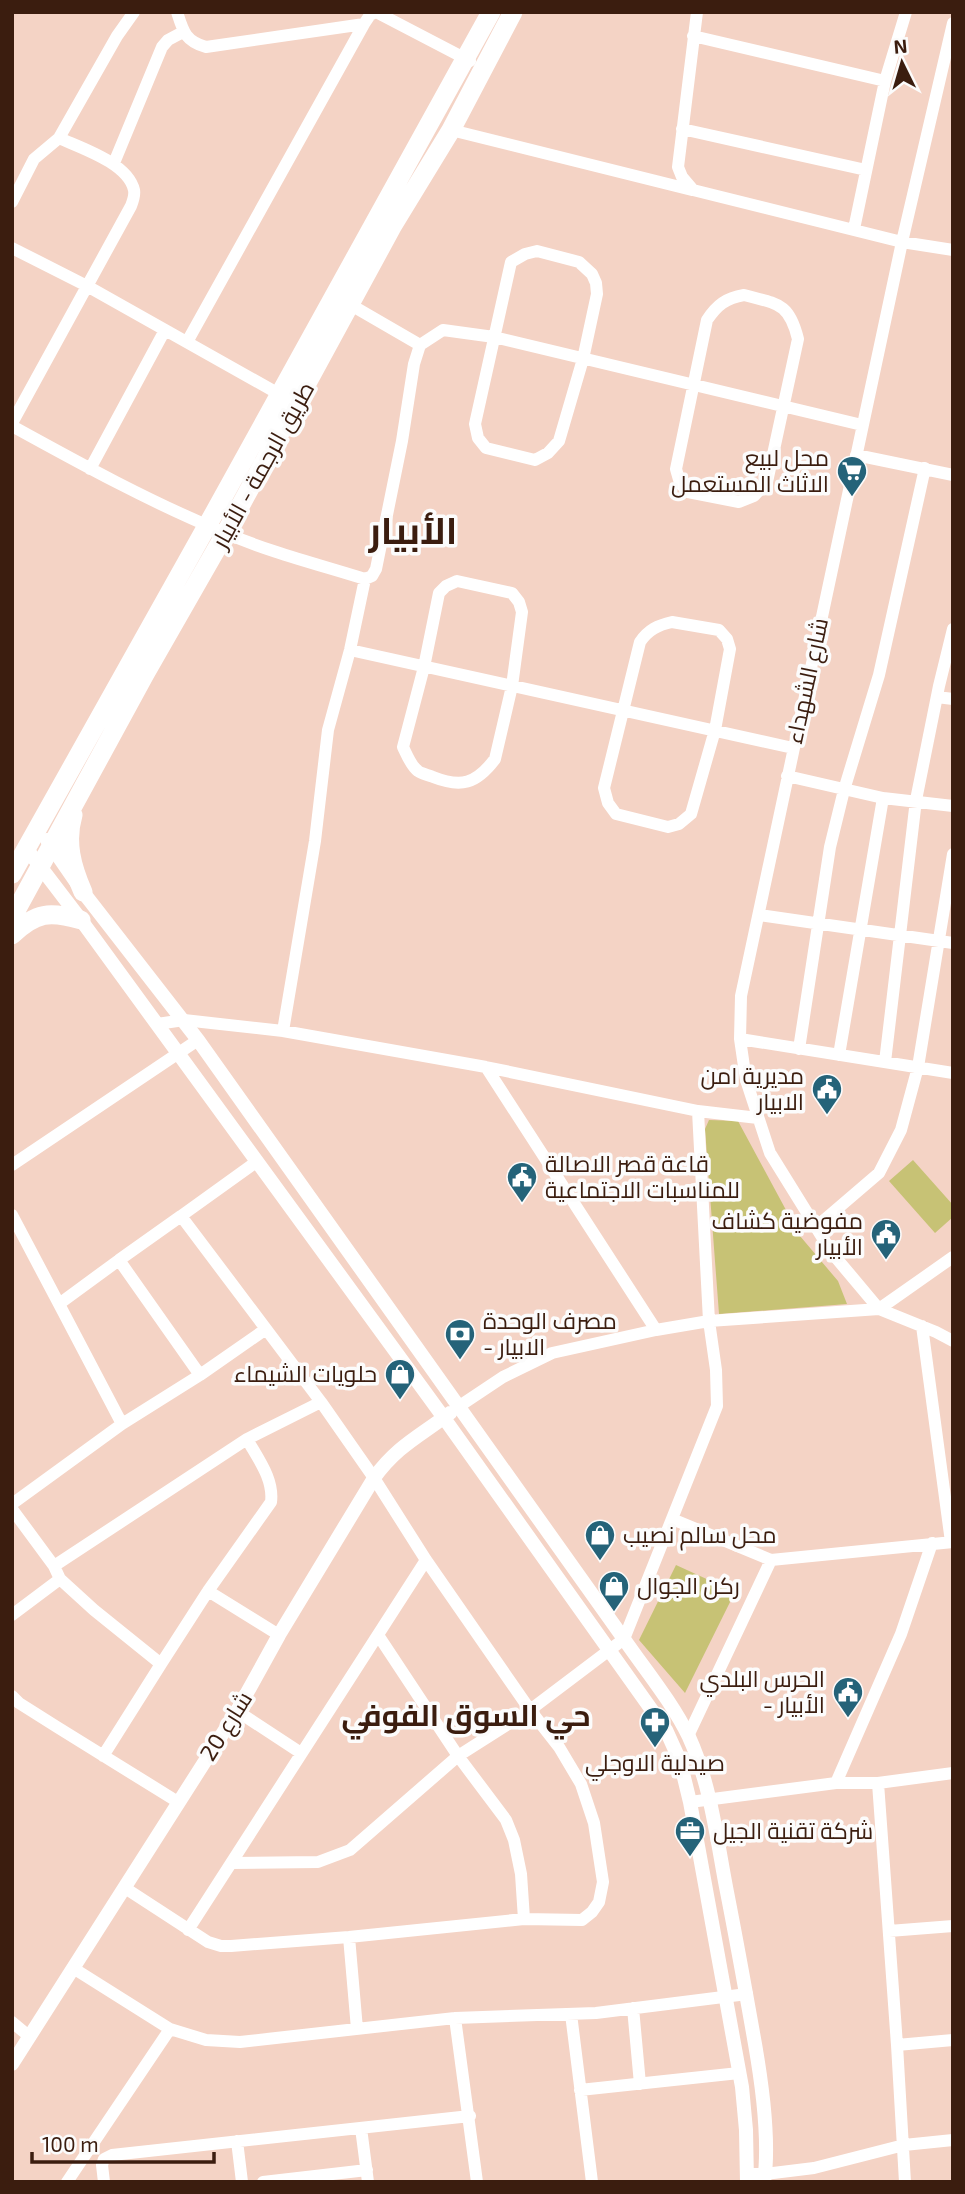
<svg xmlns="http://www.w3.org/2000/svg" width="965" height="2194" font-family="'Exo 2',Cairo,sans-serif">
<style>
.green{fill:#c7c275}
.lines{fill:none;stroke-linecap:round;stroke-linejoin:round}
.minor{stroke:#fff;stroke-width:12}
.tertiary{stroke:#fff;stroke-width:14}
.trunk{stroke:#fff;stroke-width:19}
.labels{text-anchor:middle;stroke-width:7;stroke-linejoin:round;paint-order:stroke}
.poi-label{font-size:23px;fill:#3b1d0f;stroke:#fcfcfc;text-anchor:end}
.street-label{font-size:23px;fill:#3b1d0f;stroke:#fcfcfc}
.district-label{font-size:30px;font-weight:bold;fill:#3b1d0f;stroke:#fcfcfc}
.town-label{font-size:37px;font-weight:bold;fill:#3b1d0f;stroke:#fcfcfc}
</style>
<rect width="100%" height="100%" fill="#f4d3c5"/>
<path class="green" d="M 709,1120 L 738,1121 L 800,1236 L 838,1281 L 847,1304 L 719,1314 L 705,1129 Z
M 913,1160 L 953,1205 L 953,1217 L 935,1233 L 889,1181 Z
M 676,1565 L 735,1592 L 685,1693 L 639,1640 Z"/>
<g class="lines">
<path class="minor" d="M 177,12 C 183,31 185,41 206,47 L 364,24 L 370,15 L 376,12 L 470,61
M 697,12 L 678,167 L 682,177 L 693,190 L 902,242 L 953,250
M 693,36 L 885,81
M 682,129 L 866,170
M 451,130 L 692,190
M 114,163 L 162,47 L 168,40 L 183,32
M 12,202 L 34,159 L 59,138 L 117,36 L 134,12
M 854,229 L 885,81 L 906,12
M 12,248 L 87,286 L 279,394
M 537,251 L 579,262 L 592,274 L 596,283 L 597,294 L 583,359 L 559,441 L 548,453 L 535,460 L 486,448 L 478,438 L 475,424 L 511,262 L 525,254 Z
M 744,295 C 777,304 789,302 798,339 L 767,482 L 754,496 L 739,502 L 688,492 L 680,483 L 676,469 L 707,320 C 717,305 726,298 744,295 Z
M 351,305 L 420,345 L 443,330 L 494,337 L 862,425
M 187,342 L 364,24
M 12,423 L 131,206 C 133,201 135,195 134,190 C 128,163 81,148 59,138
M 12,426 C 81,464 150,502 223,532 C 269,552 317,564 365,579 L 372,576 L 376,569 L 402,441 L 414,364 L 420,345
M 856,455 L 953,475
M 90,469 L 165,330
M 457,581 L 512,593 L 519,602 L 522,612 L 512,686 L 495,759 C 476,784 461,788 433,777 C 429,775 422,774 418,771 C 411,766 407,755 403,747 L 424,667 L 439,593 L 446,586 Z
M 672,622 L 719,630 L 727,639 L 730,649 L 715,730 L 691,814 L 679,824 L 668,827 L 616,814 L 608,803 L 604,788 L 640,642 C 648,630 658,625 672,622 Z
M 350,650 L 793,748
M 937,697 L 953,699
M 787,776 L 883,798 L 953,806
M 759,915 L 953,943
M 157,1024 L 184,1020 L 283,1031 L 486,1067 L 698,1111
M 283,1031 L 315,841 L 328,730 L 350,650 L 365,579
M 740,1039 L 953,1073
M 799,1049 L 830,847 L 844,790 L 879,675 L 925,468
M 839,1055 L 883,798
M 885,1062 L 916,800 L 939,686 L 953,629
M 486,1067 L 656,1330
M 12,1165 L 198,1040
M 12,1215 L 59,1304
M 181,1216 L 256,1162
M 816,1227 L 879,1173 L 901,1130 L 918,1067 L 953,854
M 119,1260 L 59,1304 L 122,1424
M 879,1309 L 832,1253 L 770,1153 L 746,1080 L 740,1039 L 741,996 L 902,242 L 953,23
M 879,1309 L 953,1257
M 922,1326 L 951,1542
M 458,1407 L 503,1377 L 552,1353 L 656,1330 L 709,1321 L 879,1309 L 936,1332 L 953,1341
M 12,1504 L 122,1424 L 200,1375 L 266,1329
M 12,1509 L 54,1566 L 60,1579 L 94,1610 L 161,1664 L 103,1756
M 672,1519 L 771,1560 L 953,1542
M 54,1566 L 247,1439
M 208,1591 L 279,1635
M 12,1615 L 60,1579
M 378,1635 L 458,1756 L 506,1820 L 514,1840 L 521,1874 L 524,1919
M 161,1664 L 208,1591 L 271,1502 C 274,1479 258,1459 247,1439 L 321,1402
M 12,1696 L 19,1703 L 57,1727 L 178,1802
M 237,1711 L 301,1753
M 688,1736 L 771,1560
M 836,1783 L 901,1634 L 932,1543
M 878,1783 L 897,2045 L 905,2182
M 690,1802 L 836,1783 L 878,1783 L 953,1773
M 231,1863 L 318,1862 L 350,1850 L 458,1756 L 530,1710 L 624,1639 L 717,1406 L 716,1370 L 709,1321 L 698,1111 L 758,1118
M 125,1888 L 208,1942 L 221,1946 L 231,1946 L 349,1937 L 524,1919 L 582,1920 L 592,1912 L 599,1902 L 603,1882 L 594,1823 L 581,1784 L 559,1747 L 530,1710 L 426,1560 L 374,1478 L 321,1402 L 181,1216 L 119,1260 L 200,1375
M 188,1930 L 426,1560
M 889,1931 L 953,1926
M 349,1937 L 357,2029
M 73,1968 L 170,2029 L 206,2040 L 240,2042 L 455,2018 L 596,2013 L 747,1994
M 633,2008 L 640,2084
M 571,2014 L 592,2182
M 455,2018 L 477,2182
M 12,2022 L 30,2037
M 897,2045 L 953,2040
M 580,2090 L 739,2073
M 361,2128 L 368,2182
M 237,2141 L 242,2182
M 748,2174 L 765,2174 L 814,2168 L 904,2145 L 953,2140
M 67,2182 L 170,2029
M 104,2182 L 102,2165 L 104,2159 L 112,2155 L 470,2116
M 263,2182 L 367,2170"/>
<path class="tertiary" d="M 47,840 L 83,892 L 198,1040 L 624,1639 C 646,1671 672,1702 689,1737 C 711,1785 717,1841 727,1892 C 737,1943 746,1993 755,2044 C 762,2084 770,2141 764,2182
M 26,848 L 81,920 L 444,1418 L 666,1730 L 680,1761 L 690,1802 L 742,2087 L 746,2130 L 747,2182
M 12,2064 L 237,1711 L 279,1635 L 374,1478 C 397,1446 420,1436 450,1413"/>
<path class="trunk" d="M 73,815 C 65,842 72,867 83,892
M 12,874 L 207,526 L 491,12
M 12,918 L 145,674 L 225,534 L 393,225 L 451,130 L 513,12
M 12,935 C 36,912 50,911 81,920"/>
</g>
<defs>
<g id="supermarket-pin" transform="scale(1.575)"><path d="M0 17L-7.5 6A9.5 9.5 0 1 1 7.5 6Z" fill="#256379" stroke="#fcfcfc"/><path d="M-6-5.5h2.5l.6 2H6L4.5 2H-2.5L-4.4-4H-6ZM-1.5 3.2a1.3 1.3 0 1 0 .1 0ZM3 3.2a1.3 1.3 0 1 0 .1 0Z" fill="#fff"/></g>
<g id="civic-pin" transform="scale(1.575)"><path d="M0 17L-7.5 6A9.5 9.5 0 1 1 7.5 6Z" fill="#256379" stroke="#fcfcfc"/><path d="M-.6-6.5H3V-4.5H.6V-3L4-1V1h2V6H-6V1h2V-1L-.6-3ZM-1.2 2.5V6h2.4V2.5Z" fill="#fff"/></g>
<g id="bank-pin" transform="scale(1.575)"><path d="M0 17L-7.5 6A9.5 9.5 0 1 1 7.5 6Z" fill="#256379" stroke="#fcfcfc"/><path d="M-6-4H6V4H-6ZM0-2.3a2.3 2.3 0 1 0 0 4.6a2.3 2.3 0 1 0 0-4.6Z" fill="#fff"/></g>
<g id="shop-pin" transform="scale(1.575)"><path d="M0 17L-7.5 6A9.5 9.5 0 1 1 7.5 6Z" fill="#256379" stroke="#fcfcfc"/><path d="M-5-2.5h2.3a2.7 3.5 0 0 1 5.4 0H5L5.5 6h-11ZM-1.5-2.5h3a1.5 2.3 0 0 0-3 0Z" fill="#fff"/></g>
<g id="pharmacy-pin" transform="scale(1.575)"><path d="M0 17L-7.5 6A9.5 9.5 0 1 1 7.5 6Z" fill="#256379" stroke="#fcfcfc"/><path d="M-2-6h4v4h4v4h-4v4h-4v-4h-4v-4h4Z" fill="#fff"/></g>
<g id="office-pin" transform="scale(1.575)"><path d="M0 17L-7.5 6A9.5 9.5 0 1 1 7.5 6Z" fill="#256379" stroke="#fcfcfc"/><path d="M-6-3h4V-5.5h4V-3h4V5H-6ZM-1-4.5V-3h2v-1.5ZM-6 0V1H6V0Z" fill="#fff"/></g>
</defs>
<g fill-rule="evenodd">
<use href="#supermarket-pin" x="852" y="471"/>
<use href="#civic-pin" x="827" y="1089"/>
<use href="#civic-pin" x="522" y="1177"/>
<use href="#civic-pin" x="886" y="1234"/>
<use href="#bank-pin" x="460" y="1334"/>
<use href="#shop-pin" x="400" y="1374"/>
<use href="#shop-pin" x="600" y="1535"/>
<use href="#shop-pin" x="614" y="1586"/>
<use href="#civic-pin" x="848" y="1692"/>
<use href="#pharmacy-pin" x="655" y="1722"/>
<use href="#office-pin" x="690" y="1831"/>
</g>
<g class="labels">
<g class="poi-label">
<text x="829" y="466">محل لبيع<tspan x="829" dy="26">الاثاث المستعمل</tspan></text>
<text x="804" y="1084">مديرية امن<tspan x="804" dy="26">الابيار</tspan></text>
<text x="545" y="1172" text-anchor="start">قاعة قصر الاصالة<tspan x="545" dy="26">للمناسبات الاجتماعية</tspan></text>
<text x="863" y="1229">مفوضية كشاف<tspan x="863" dy="26">الأبيار</tspan></text>
<text x="483" y="1329" text-anchor="start">مصرف الوحدة<tspan x="483" dy="26">- الابيار</tspan></text>
<text x="377" y="1382">حلويات الشيماء</text>
<text x="623" y="1543" text-anchor="start">محل سالم نصيب</text>
<text x="637" y="1594" text-anchor="start">ركن الجوال</text>
<text x="825" y="1687">الحرس البلدي<tspan x="825" dy="26">- الأبيار</tspan></text>
<text x="655" y="1771" text-anchor="middle">صيدلية الاوجلي</text>
<text x="713" y="1839" text-anchor="start">شركة تقنية الجيل</text>
</g>
<g class="street-label">
<text transform="translate(263 465) rotate(-61)" y="8">طريق الرجمة - الأبيار</text>
<text transform="translate(807 681) rotate(-78)" y="8">شارع الشهداء</text>
<text transform="translate(226 1726) rotate(-58)" y="8">شارع 20</text>
</g>
<g class="district-label">
<text x="466" y="1726">حي السوق الفوفي</text>
</g>
<g class="town-label">
<text x="413" y="544">الأبيار</text>
</g>
</g>
<rect width="965" height="2194" fill="none" stroke="#3b1d0f" stroke-width="28"/>
<g transform="translate(902 63) rotate(355)" stroke="#fcfcfc" stroke-width="5" paint-order="stroke">
<path d="M0-5L12 26L0 18L-12 26Z" fill="#3b1d0f"/>
<text y="-10" font-size="19" font-weight="bold" text-anchor="middle" fill="#3b1d0f">N</text>
</g>
<path d="M32 2152v10h182v-10" fill="none" stroke="#3b1d0f" stroke-width="3.5"/>
<text x="42" y="2152" font-size="21" fill="#3b1d0f" stroke="#fcfcfc" stroke-width="5" paint-order="stroke">100 m</text>
</svg>
